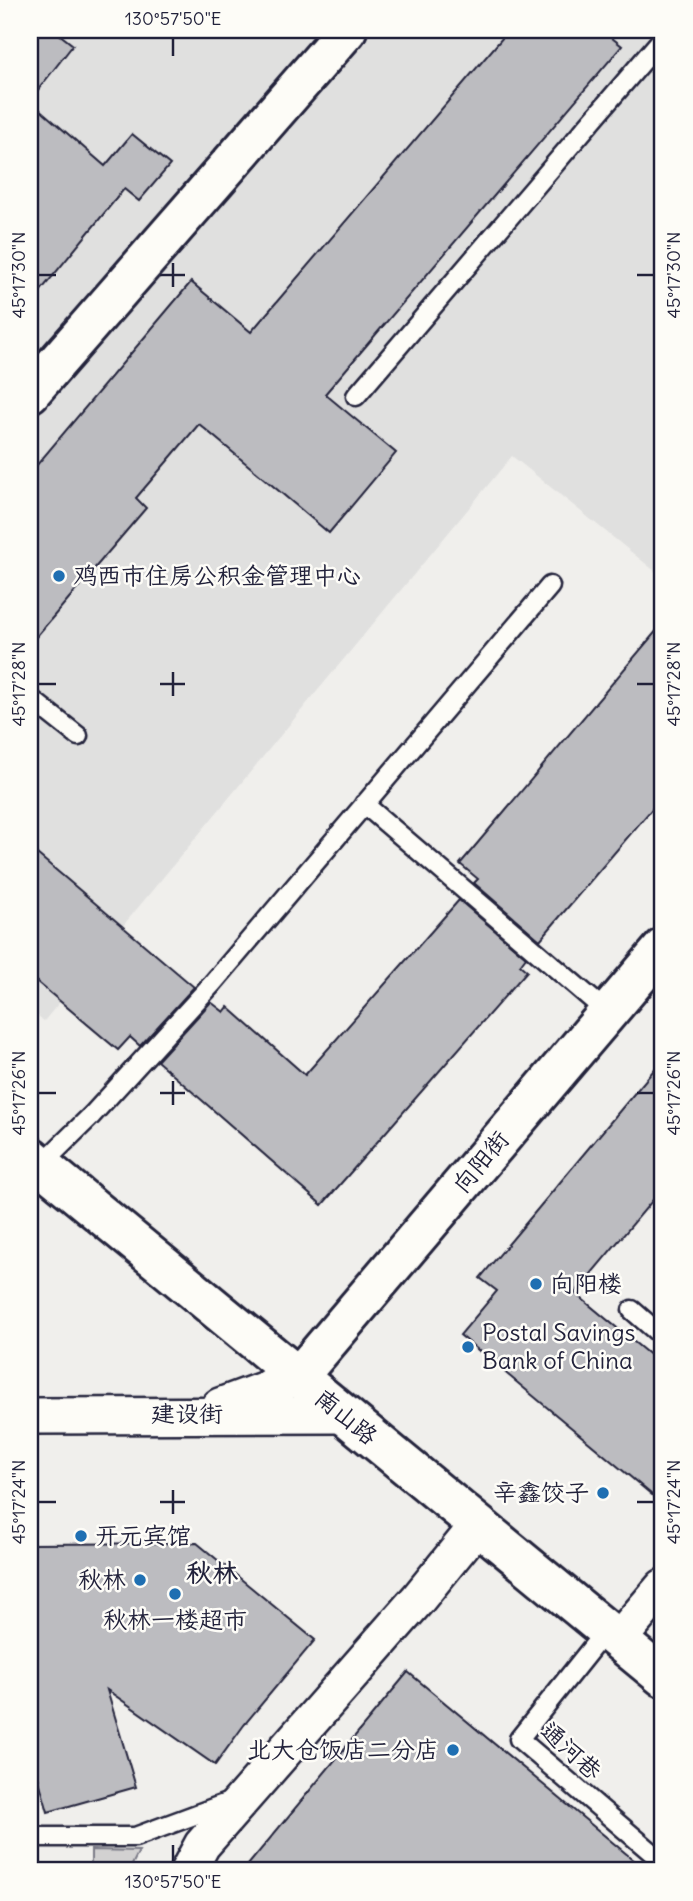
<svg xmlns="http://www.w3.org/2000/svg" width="693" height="1901" font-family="Delius,'LXGW WenKai TC',sans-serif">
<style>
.built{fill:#e0e0df}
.green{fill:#d2d1d1;stroke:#7a7a86;stroke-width:2}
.building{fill:#bcbcc0;stroke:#22223b;stroke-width:2}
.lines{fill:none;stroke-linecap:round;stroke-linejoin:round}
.lane-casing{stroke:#22223b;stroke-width:23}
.street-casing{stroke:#22223b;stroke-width:40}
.secondary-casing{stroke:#22223b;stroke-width:44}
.lane{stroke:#fdfcf7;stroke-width:18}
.street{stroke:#fdfcf7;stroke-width:35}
.secondary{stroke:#fdfcf7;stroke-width:38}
.ticks{fill:none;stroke:#22223b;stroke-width:2.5}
.poi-dot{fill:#1f6fb2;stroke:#fdfcf7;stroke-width:2.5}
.labels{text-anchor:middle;stroke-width:5;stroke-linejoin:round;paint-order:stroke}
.poi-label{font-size:24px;fill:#22223b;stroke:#fdfcf7;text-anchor:start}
.street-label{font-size:24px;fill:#22223b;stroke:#fdfcf7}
.neighbourhood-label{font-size:26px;font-weight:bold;fill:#22223b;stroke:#fdfcf7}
.neatline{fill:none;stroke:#22223b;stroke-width:2.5}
.ticks-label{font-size:18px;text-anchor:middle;fill:#22223b}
</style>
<rect width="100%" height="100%" fill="#f0efec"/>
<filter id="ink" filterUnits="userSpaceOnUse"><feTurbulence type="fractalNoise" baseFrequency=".0143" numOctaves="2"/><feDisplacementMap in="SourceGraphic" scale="14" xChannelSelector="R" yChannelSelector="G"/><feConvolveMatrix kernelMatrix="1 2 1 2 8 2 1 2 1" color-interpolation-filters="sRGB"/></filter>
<g filter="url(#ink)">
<path class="built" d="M 30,30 L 663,30 L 663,573 L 661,576 L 512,456 L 44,1021 L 30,1009 Z"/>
<path class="green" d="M 91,1850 L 139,1851 L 129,1871 L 91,1871 Z"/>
<path class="building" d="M 30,30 L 54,30 L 73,45 L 30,100 Z
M 509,30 L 602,30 L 622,46 L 325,394 L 396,453 L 329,533 L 199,424 L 136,498 L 146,508 L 30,644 L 30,473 L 191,282 L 251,332 Z
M 30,101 L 105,166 L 132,134 L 170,165 L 139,201 L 124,189 L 30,304 Z
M 663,623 L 663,796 L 540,940 L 474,883 L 478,879 L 460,864 Z
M 30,848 L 194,987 L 140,1046 L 130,1037 L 118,1050 L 30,976 Z
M 459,900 L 526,957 L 520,965 L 527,971 L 322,1205 L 157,1061 L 211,1002 L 224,1012 L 228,1007 L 305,1075 Z
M 663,1059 L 663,1188 L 575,1293 L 663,1366 L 663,1504 L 460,1335 L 497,1291 L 480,1278 Z
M 197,1543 L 315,1640 L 244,1725 L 215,1765 L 107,1690 L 136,1787 L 48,1812 L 30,1749 L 30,1544 Z
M 408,1672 L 647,1871 L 243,1871 Z"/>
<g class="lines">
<g class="lane-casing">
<path id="lane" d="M 356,396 L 661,40
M 30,698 L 78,736
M 364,804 L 608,1013
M 41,1165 L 92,1115 L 212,984 L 550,586
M 632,1310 L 663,1337
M 606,1630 L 519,1739 L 663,1862
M 30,1837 L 135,1837 L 232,1801"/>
</g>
<g class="street-casing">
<path id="street" d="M 220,1406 L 298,1377
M 30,1416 L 344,1415
M 618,1640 L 663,1587
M 188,1871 L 202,1845 L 418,1599 L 478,1525"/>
</g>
<g class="secondary-casing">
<path id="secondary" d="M 30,393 L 347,30
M 30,1156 L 663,1677
M 298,1377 L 663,948"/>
</g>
<use href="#lane" class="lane"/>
<use href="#street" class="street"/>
<use href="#secondary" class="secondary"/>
</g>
</g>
<path class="ticks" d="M 173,38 L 173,56M 173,263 L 173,287M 38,275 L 56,275M 160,275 L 185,275M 637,275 L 654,275M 173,672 L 173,696M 38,684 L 56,684M 160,684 L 185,684M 637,684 L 654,684M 173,1081 L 173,1105M 38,1093 L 56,1093M 160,1093 L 185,1093M 637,1093 L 654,1093M 173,1490 L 173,1514M 38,1502 L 56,1502M 160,1502 L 185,1502M 637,1502 L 654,1502M 173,1845 L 173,1862"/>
<g class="poi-dot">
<circle cx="59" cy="576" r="7"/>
<circle cx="536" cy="1284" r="7"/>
<circle cx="468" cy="1347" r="7"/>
<circle cx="603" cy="1493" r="7"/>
<circle cx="81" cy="1536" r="7"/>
<circle cx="140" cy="1580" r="7"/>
<circle cx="175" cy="1594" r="7"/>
<circle cx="453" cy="1750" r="7"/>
</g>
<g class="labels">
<g class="poi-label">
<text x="73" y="584">鸡西市住房公积金管理中心</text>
<text x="550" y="1292">向阳楼</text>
<text x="482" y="1341">Postal Savings<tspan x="482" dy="28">Bank of China</tspan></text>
<text x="589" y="1501" text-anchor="end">辛鑫饺子</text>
<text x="95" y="1544">开元宾馆</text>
<text x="126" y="1588" text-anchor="end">秋林</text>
<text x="175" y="1628" text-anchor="middle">秋林一楼超市</text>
<text x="439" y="1758" text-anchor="end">北大仓饭店二分店</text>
</g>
<g class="street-label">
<text transform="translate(481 1162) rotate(-50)" y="8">向阳街</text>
<text x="187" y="1422">建设街</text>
<text transform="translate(346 1417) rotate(39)" y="8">南山路</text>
<text transform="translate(571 1751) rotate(42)" y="8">通河巷</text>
</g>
<g class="neighbourhood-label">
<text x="212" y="1582">秋林</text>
</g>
</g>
<rect width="693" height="1901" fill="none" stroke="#fdfcf7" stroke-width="77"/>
<rect x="38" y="38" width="616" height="1824" class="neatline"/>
<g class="ticks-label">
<text x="173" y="25">130°57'50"E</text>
<text transform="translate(19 275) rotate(-90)" y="6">45°17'30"N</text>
<text transform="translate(674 275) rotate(-90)" y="6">45°17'30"N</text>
<text transform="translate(19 684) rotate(-90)" y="6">45°17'28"N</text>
<text transform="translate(674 684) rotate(-90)" y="6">45°17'28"N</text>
<text transform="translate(19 1093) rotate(-90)" y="6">45°17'26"N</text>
<text transform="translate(674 1093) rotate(-90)" y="6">45°17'26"N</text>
<text transform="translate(19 1502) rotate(-90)" y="6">45°17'24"N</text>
<text transform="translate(674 1502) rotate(-90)" y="6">45°17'24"N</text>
<text x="173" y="1888">130°57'50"E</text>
</g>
</svg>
